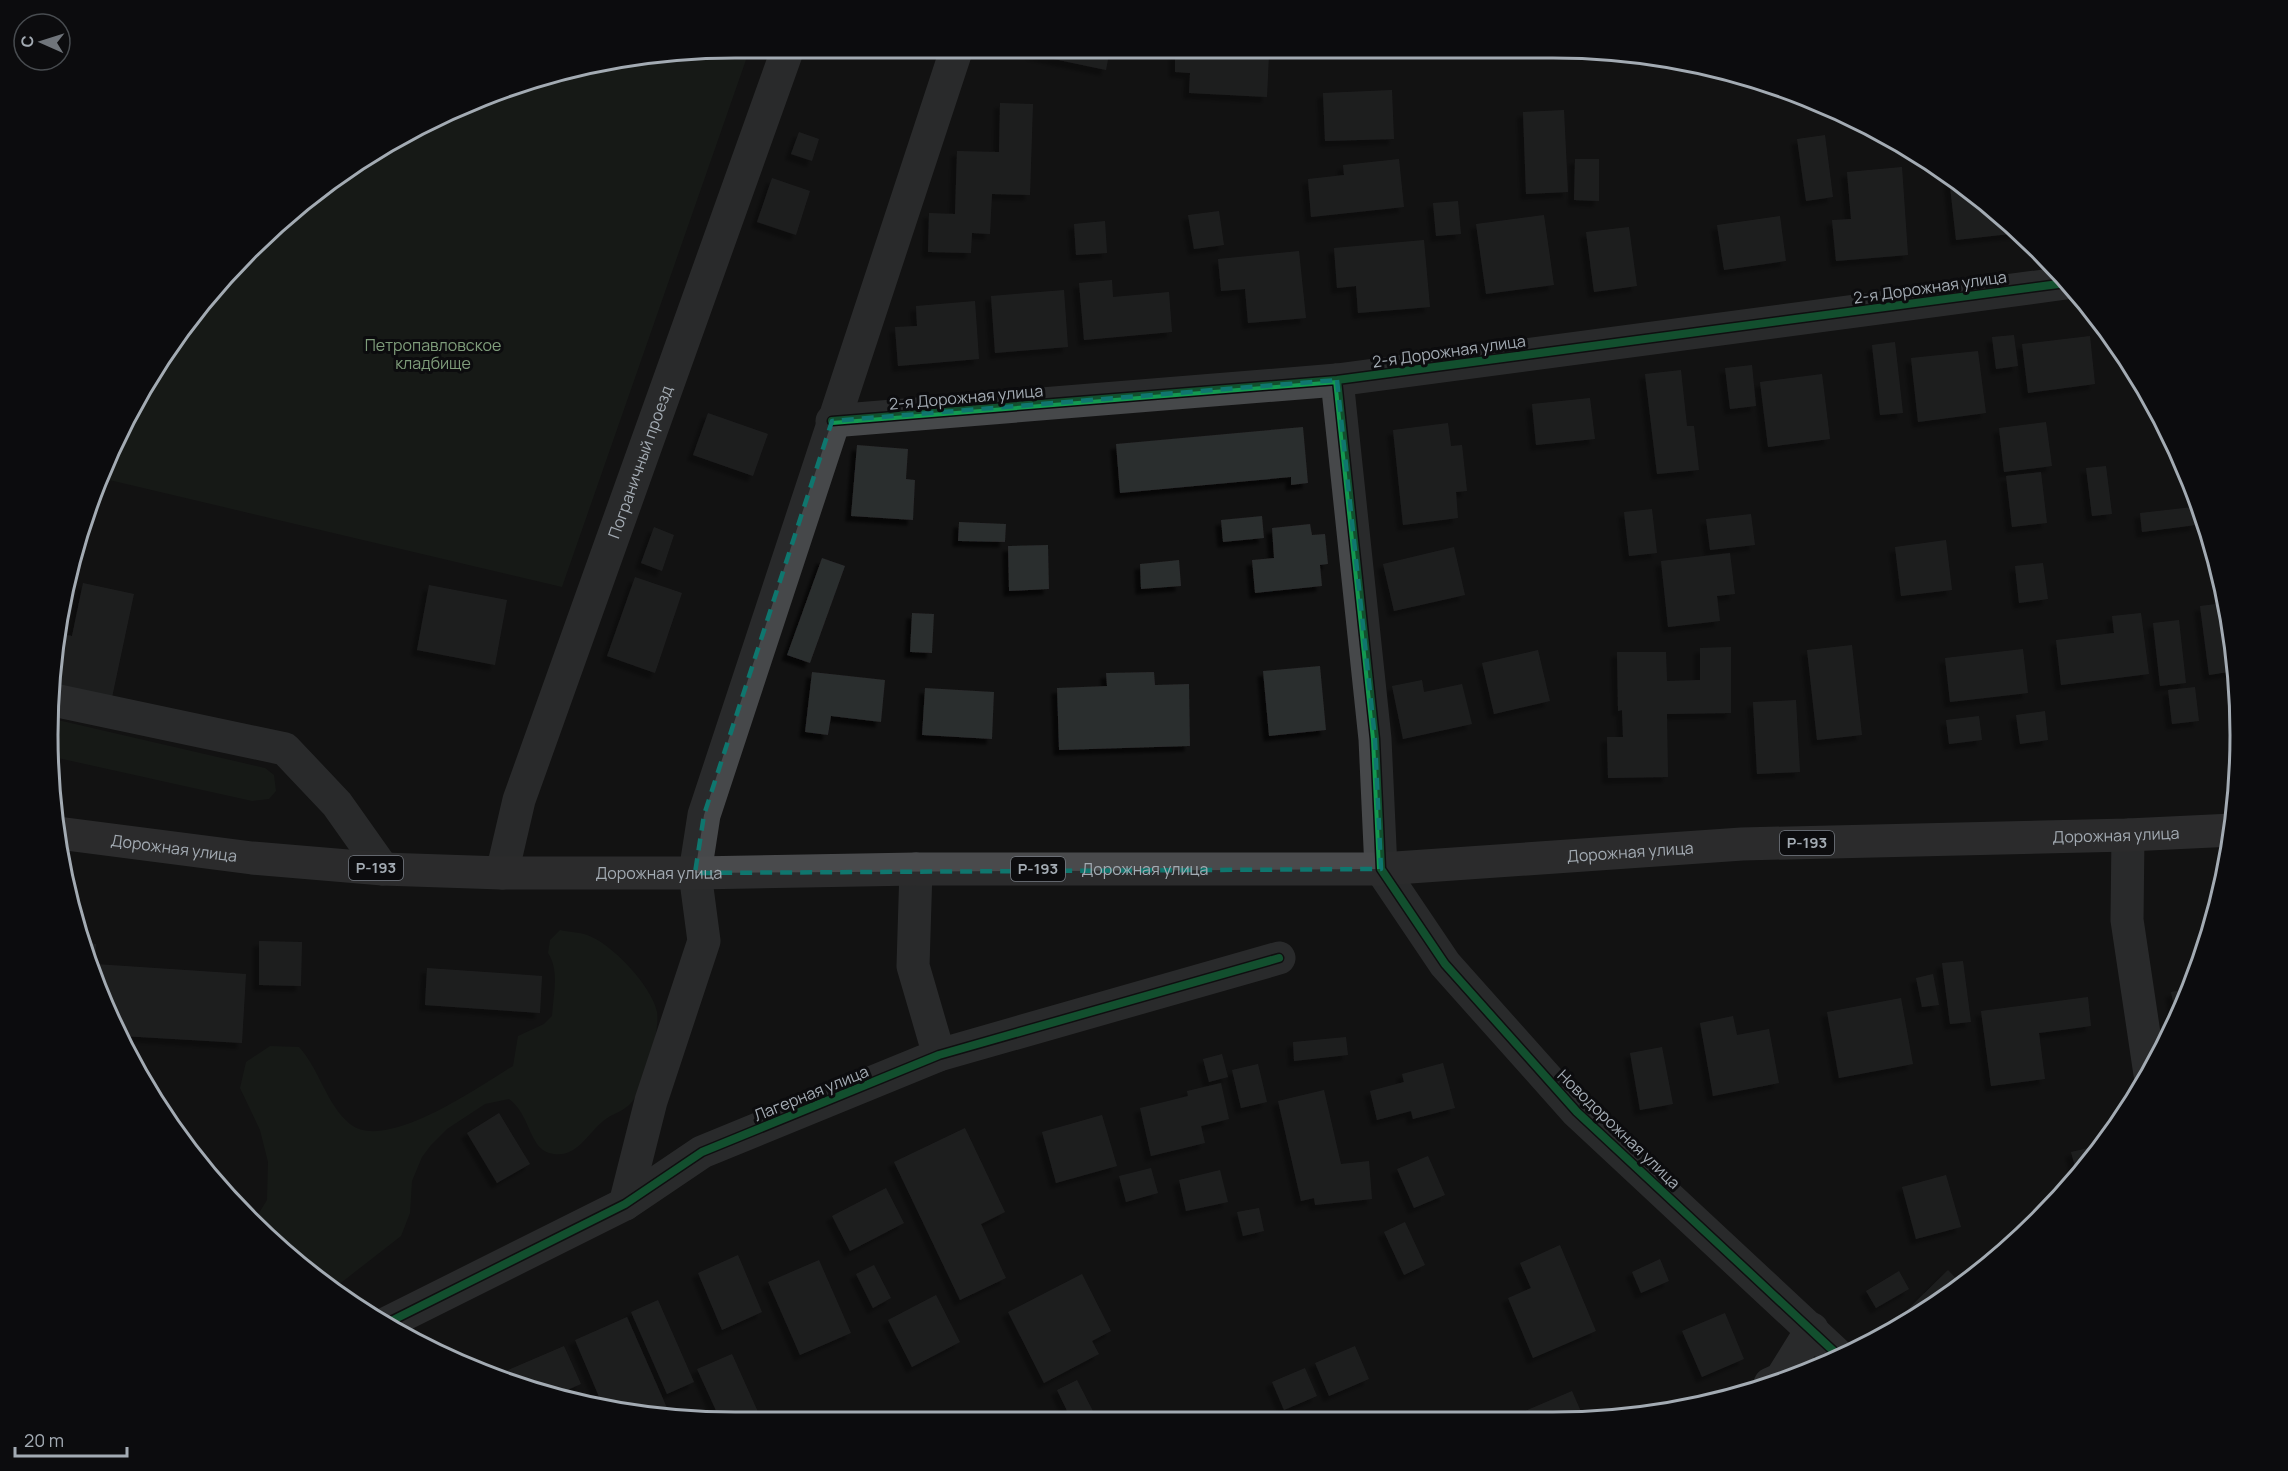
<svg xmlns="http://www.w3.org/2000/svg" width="2288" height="1471" font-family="Manrope,sans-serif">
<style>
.green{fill:#1c221c}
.building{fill:#2c2d2e;filter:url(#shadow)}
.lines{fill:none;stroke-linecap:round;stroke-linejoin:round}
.minor{stroke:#46484a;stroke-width:33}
.major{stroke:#494a4c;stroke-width:33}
.cycleway-casing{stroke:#0c0c0e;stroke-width:11}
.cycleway{stroke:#139951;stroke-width:8}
.marked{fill:none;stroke:#0f766e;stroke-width:4.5;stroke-dasharray:12 8;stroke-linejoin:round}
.labels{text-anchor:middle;stroke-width:6;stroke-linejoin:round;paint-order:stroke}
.shield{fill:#0c0c0e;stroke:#767b82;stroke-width:1.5}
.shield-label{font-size:15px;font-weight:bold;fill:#a3abb3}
.street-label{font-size:16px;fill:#a3abb3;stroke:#0c0c0e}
.park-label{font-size:16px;fill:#7f9d7b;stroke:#0c0c0e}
.rim{fill:none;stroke:#a3abb3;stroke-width:3}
</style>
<defs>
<filter id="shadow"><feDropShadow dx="-5.5" dy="5.5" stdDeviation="1.5" flood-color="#0009"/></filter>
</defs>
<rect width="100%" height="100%" fill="#121212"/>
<path class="green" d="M 645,54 L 748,54 L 562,587 L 101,478 L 140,392 L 190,317 L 282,219 L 353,164 L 515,84 Z
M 49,718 L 265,768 L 274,775 L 276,791 L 269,799 L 252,801 L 49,756 Z
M 560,930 C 569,932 579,932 587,935 C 611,943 652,986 657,1012 C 660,1032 645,1082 634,1099 C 626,1112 611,1113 601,1123 C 585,1137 575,1160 549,1153 C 529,1147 530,1114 509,1099 L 485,1104 L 447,1129 L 431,1145 L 422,1157 L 412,1181 L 410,1213 L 401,1236 L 333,1289 L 282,1253 L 253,1223 L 267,1200 L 268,1162 L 260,1130 L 240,1088 L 246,1062 L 270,1046 L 299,1047 C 320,1070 326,1104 350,1124 C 386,1153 480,1086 513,1066 L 518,1036 L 544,1024 L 552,1016 C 553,995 560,971 548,953 L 550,940 Z"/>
<path class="building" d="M 1030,54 L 1109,54 L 1106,70 Z
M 1175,54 L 1269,54 L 1267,97 L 1189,93 L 1190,73 L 1175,72 Z
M 1392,90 L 1394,139 L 1325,141 L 1323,93 Z
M 1000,103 L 1033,104 L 1030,195 L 992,194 L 990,234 L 972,233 L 971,253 L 928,252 L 929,213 L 955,214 L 957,151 L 999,152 Z
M 1564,110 L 1568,192 L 1526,194 L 1523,112 Z
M 799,132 L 819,139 L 812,161 L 791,154 Z
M 1825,135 L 1833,197 L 1806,201 L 1797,139 Z
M 1399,159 L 1404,207 L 1311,217 L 1308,179 L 1344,175 L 1343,165 Z
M 1575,159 L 1599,159 L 1599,201 L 1574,200 Z
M 1902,167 L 1908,255 L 1836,261 L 1832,220 L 1851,219 L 1847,172 Z
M 1949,177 L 2006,218 L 2019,233 L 1956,240 Z
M 772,178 L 810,191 L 796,235 L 757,222 Z
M 1458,201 L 1461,234 L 1436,236 L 1433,203 Z
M 1219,211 L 1224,245 L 1194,249 L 1188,215 Z
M 1544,215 L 1554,285 L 1486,294 L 1476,224 Z
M 1780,216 L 1786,261 L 1724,270 L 1717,225 Z
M 1105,221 L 1107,253 L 1076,255 L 1074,224 Z
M 1629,227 L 1637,286 L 1594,292 L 1586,232 Z
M 1424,240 L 1430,307 L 1358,313 L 1356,286 L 1337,288 L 1334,248 Z
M 1299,251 L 1306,318 L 1248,323 L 1245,289 L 1221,291 L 1218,259 Z
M 1112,280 L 1113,297 L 1169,292 L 1172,332 L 1084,340 L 1079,283 Z
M 1064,290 L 1068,347 L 995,353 L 991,296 Z
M 975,301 L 979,359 L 898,366 L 895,327 L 917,326 L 916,306 Z
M 2014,335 L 2018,366 L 1996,369 L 1992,337 Z
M 2090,336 L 2095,384 L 2028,393 L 2022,344 Z
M 1895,342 L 1903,413 L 1880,415 L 1872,345 Z
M 1978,351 L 1986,413 L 1918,422 L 1911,358 Z
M 1752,365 L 1756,406 L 1730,409 L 1725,368 Z
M 1681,370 L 1687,426 L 1694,426 L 1699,470 L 1657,474 L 1645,374 Z
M 1822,374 L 1830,439 L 1768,447 L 1760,382 Z
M 1590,398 L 1595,439 L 1536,445 L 1532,404 Z
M 708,413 L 768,434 L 753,476 L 693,455 Z
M 2046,422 L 2052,466 L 2004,472 L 1999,428 Z
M 1448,423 L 1451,446 L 1462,445 L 1467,491 L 1456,492 L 1458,518 L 1403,525 L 1393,430 Z
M 1303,427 L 1308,483 L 1291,485 L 1291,477 L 1120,493 L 1116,444 Z
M 857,445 L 908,449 L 906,479 L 915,480 L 913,520 L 851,516 Z
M 2106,466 L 2112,514 L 2092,516 L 2086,468 Z
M 2041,472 L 2047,523 L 2012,527 L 2006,476 Z
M 2193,507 L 2196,525 L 2142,532 L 2140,513 Z
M 1652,509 L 1657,553 L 1629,556 L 1624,512 Z
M 1751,514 L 1755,545 L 1710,550 L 1706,519 Z
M 1262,516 L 1264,538 L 1223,542 L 1221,520 Z
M 959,522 L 1006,524 L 1005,542 L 958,541 Z
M 1310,524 L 1312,535 L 1325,534 L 1328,564 L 1320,565 L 1322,586 L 1255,593 L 1252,560 L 1274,558 L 1272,528 Z
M 654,527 L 674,535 L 662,571 L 641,563 Z
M 1946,540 L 1952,590 L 1901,596 L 1895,547 Z
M 1048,545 L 1049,589 L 1009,591 L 1008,546 Z
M 1454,547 L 1465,595 L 1394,611 L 1383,564 Z
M 1730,553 L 1735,594 L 1717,596 L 1720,621 L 1668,627 L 1661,561 Z
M 822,558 L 845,566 L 810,663 L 787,655 Z
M 1179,560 L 1181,586 L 1141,589 L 1140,564 Z
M 2043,563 L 2048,599 L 2019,603 L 2015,566 Z
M 635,577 L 682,593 L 655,673 L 607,656 Z
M 83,583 L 134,594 L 107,721 L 49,691 L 61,634 L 72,636 Z
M 429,585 L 507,600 L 495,665 L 417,650 Z
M 2224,603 L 2235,671 L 2209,675 L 2200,606 Z
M 912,613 L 934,614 L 932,653 L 910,652 Z
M 2141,613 L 2149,674 L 2061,685 L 2056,640 L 2114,633 L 2112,616 Z
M 2179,620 L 2186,683 L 2160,686 L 2153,623 Z
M 1852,645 L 1862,735 L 1817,740 L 1807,650 Z
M 1731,647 L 1731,713 L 1667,714 L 1668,777 L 1608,778 L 1607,737 L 1623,737 L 1622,710 L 1618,711 L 1617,652 L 1666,652 L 1667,681 L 1700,680 L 1700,648 Z
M 2023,649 L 2028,693 L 1950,702 L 1945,658 Z
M 1538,650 L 1550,701 L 1494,714 L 1482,663 Z
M 1320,666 L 1326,730 L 1269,736 L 1263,671 Z
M 812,672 L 885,680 L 881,722 L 831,716 L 828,735 L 805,732 Z
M 1154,672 L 1155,685 L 1189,684 L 1190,746 L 1059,750 L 1057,688 L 1107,686 L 1106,673 Z
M 1422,680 L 1424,692 L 1462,684 L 1472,724 L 1403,739 L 1392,686 Z
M 2195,687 L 2199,721 L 2172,724 L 2168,690 Z
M 925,688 L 994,692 L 992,739 L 922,735 Z
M 1796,700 L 1800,772 L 1757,774 L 1753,702 Z
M 2045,711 L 2048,740 L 2020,744 L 2016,715 Z
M 1979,716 L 1982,740 L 1949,744 L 1946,720 Z
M 259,941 L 302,942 L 301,986 L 259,985 Z
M 83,942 L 96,944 L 95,964 L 246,974 L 242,1043 L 122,1036 Z
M 1963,961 L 1971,1022 L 1950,1024 L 1942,963 Z
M 427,968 L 542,976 L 540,1013 L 425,1005 Z
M 1933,974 L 1939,1005 L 1922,1007 L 1916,978 Z
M 2189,989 L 2176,1016 L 2171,992 Z
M 2088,997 L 2091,1026 L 2039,1033 L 2045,1079 L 1991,1086 L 1981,1011 Z
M 1901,998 L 1913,1064 L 1839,1078 L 1827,1012 Z
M 1733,1016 L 1737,1035 L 1769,1029 L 1779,1083 L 1713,1096 L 1700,1023 Z
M 1346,1037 L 1348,1055 L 1294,1061 L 1293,1042 Z
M 1662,1047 L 1673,1104 L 1640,1110 L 1630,1053 Z
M 1222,1054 L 1228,1077 L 1209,1082 L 1203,1059 Z
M 1443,1063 L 1455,1108 L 1413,1119 L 1411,1111 L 1377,1120 L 1370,1091 L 1404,1082 L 1402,1074 Z
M 1258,1064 L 1267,1102 L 1241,1108 L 1232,1070 Z
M 1221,1083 L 1229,1119 L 1201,1126 L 1205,1143 L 1151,1156 L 1140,1108 L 1188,1096 L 1187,1091 Z
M 1324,1090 L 1341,1164 L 1369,1161 L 1372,1199 L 1315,1205 L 1314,1198 L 1301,1201 L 1278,1101 Z
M 499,1113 L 530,1164 L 497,1183 L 467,1133 Z
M 1102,1115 L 1117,1166 L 1056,1183 L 1042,1132 Z
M 965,1128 L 1005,1212 L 981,1224 L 1006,1278 L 960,1300 L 894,1162 Z
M 2101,1145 L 2078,1177 L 2071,1152 Z
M 1428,1156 L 1445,1195 L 1414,1208 L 1397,1169 Z
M 1151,1168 L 1158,1193 L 1126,1202 L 1119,1176 Z
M 1220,1170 L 1228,1202 L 1186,1211 L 1179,1180 Z
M 1946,1175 L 1961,1227 L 1916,1239 L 1902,1187 Z
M 886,1188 L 904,1223 L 850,1251 L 832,1216 Z
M 1259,1208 L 1264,1231 L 1243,1236 L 1237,1212 Z
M 1405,1222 L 1425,1265 L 1404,1275 L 1384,1232 Z
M 1560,1245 L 1596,1331 L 1533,1358 L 1508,1298 L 1531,1288 L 1520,1263 Z
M 738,1255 L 762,1312 L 722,1330 L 698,1273 Z
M 1660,1259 L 1669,1281 L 1641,1293 L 1632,1272 Z
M 819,1260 L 851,1333 L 800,1355 L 768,1282 Z
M 874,1265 L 891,1298 L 873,1308 L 856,1274 Z
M 1948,1270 L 1963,1286 L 1898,1327 L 1894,1323 Z
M 1899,1271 L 1909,1289 L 1876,1308 L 1866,1291 Z
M 1082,1274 L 1111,1331 L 1092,1341 L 1099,1354 L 1044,1383 L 1008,1312 Z
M 936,1295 L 960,1342 L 912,1367 L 888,1320 Z
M 658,1300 L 694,1382 L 667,1394 L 631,1312 Z
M 1725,1313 L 1744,1359 L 1702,1377 L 1682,1331 Z
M 627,1317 L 671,1417 L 646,1417 L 603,1406 L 575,1340 Z
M 564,1346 L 581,1384 L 558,1394 L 494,1376 Z
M 1355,1346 L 1369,1379 L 1329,1396 L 1315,1363 Z
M 732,1354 L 758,1412 L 745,1418 L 719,1417 L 697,1369 Z
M 1305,1368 L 1317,1396 L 1284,1410 L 1272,1382 Z
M 1077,1380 L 1097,1419 L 1071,1419 L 1057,1390 Z
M 1572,1391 L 1585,1421 L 1530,1421 L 1525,1411 Z"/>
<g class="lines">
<g class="minor">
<path d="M 1337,380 L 1375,739 L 1381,869 L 1445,964 L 1577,1112 L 1841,1358"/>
<path d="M 832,421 L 1337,380 L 2066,283"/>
<path d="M 49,699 L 285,749 L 337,804 L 383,869"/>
<path d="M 2128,835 L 2127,920 L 2150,1074"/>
<path d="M 916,869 L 913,966 L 939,1055"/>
<path id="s1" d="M 502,873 L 519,800 L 786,54"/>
<path d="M 625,1204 L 651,1101 L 704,941 L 695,873 L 704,815 L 955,54"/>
<path d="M 383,1325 L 625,1204 L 702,1152 L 939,1055 L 1279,958"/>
<path d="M 1770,1384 L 1781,1379 L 1812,1329"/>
</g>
<path class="major" id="s2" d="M 58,833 L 252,858 L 383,869 L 502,873 L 695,873 L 916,869 L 1381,869 L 1742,844 L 2128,835 L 2233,830"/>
<g class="cycleway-casing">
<path id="cycleway" d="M 1337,380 L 1375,739 L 1381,869 L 1445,964 L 1577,1112 L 1841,1358
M 832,421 L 1337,380 L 2066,283
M 383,1325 L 625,1204 L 702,1152 L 939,1055 L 1279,958"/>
</g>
<use href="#cycleway" class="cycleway"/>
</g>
<path d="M0 0H2288V1471H0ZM 1337,380 L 1375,739 L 1381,869 L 695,873 L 704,815 L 832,421 Z" fill="#121212" fill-opacity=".55" fill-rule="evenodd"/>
<path class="marked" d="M 1337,380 L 1375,739 L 1381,869 L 695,873 L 704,815 L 832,421 Z"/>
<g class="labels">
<g class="shield">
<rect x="1780" y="831" width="54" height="24" rx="4.5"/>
<rect x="349" y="856" width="54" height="24" rx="4.5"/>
<rect x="1011" y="857" width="54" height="24" rx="4.5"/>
</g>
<g class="shield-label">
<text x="1807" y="848">Р-193</text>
<text x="376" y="873">Р-193</text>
<text x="1038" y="874">Р-193</text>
</g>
<g class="street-label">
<text transform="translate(1930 287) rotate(-8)" y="6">2-я Дорожная улица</text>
<text transform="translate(1449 351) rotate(-8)" y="6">2-я Дорожная улица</text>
<text transform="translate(966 397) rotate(-5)" y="6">2-я Дорожная улица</text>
<text dy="6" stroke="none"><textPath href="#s1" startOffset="434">Пограничный проезд</textPath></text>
<text dy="6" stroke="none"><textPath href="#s2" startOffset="2061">Дорожная улица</textPath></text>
<text dy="6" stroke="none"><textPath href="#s2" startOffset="117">Дорожная улица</textPath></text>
<text dy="6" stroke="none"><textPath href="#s2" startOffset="1575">Дорожная улица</textPath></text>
<text dy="6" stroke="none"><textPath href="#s2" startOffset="1089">Дорожная улица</textPath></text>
<text dy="6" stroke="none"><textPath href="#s2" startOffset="603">Дорожная улица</textPath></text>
<text transform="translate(811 1093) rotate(-22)" y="6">Лагерная улица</text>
<text transform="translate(1619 1129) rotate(44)" y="6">Новодорожная улица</text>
</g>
<g class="park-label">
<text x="433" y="351">Петропавловское<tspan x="433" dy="18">кладбище</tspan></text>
</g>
</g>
<path d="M0 0H2288V1471H0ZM735 58H1553A677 677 0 0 1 2230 735V735A677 677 0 0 1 1553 1412H735A677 677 0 0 1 58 735V735A677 677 0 0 1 735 58Z" fill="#0c0c0e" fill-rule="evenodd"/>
<path class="rim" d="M735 58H1553A677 677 0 0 1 2230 735V735A677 677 0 0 1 1553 1412H735A677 677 0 0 1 58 735V735A677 677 0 0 1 735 58Z"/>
<g transform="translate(42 42) rotate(273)"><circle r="28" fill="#0c0c0e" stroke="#484c50" stroke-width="1.5"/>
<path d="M0-4.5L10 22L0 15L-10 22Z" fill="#70757b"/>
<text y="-9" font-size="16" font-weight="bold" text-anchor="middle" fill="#a3abb3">С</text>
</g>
<path d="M15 1447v9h112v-9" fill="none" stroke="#a3abb3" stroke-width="3"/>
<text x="24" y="1447" font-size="18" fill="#a3abb3" stroke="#0c0c0e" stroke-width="4.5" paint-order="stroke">20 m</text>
</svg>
